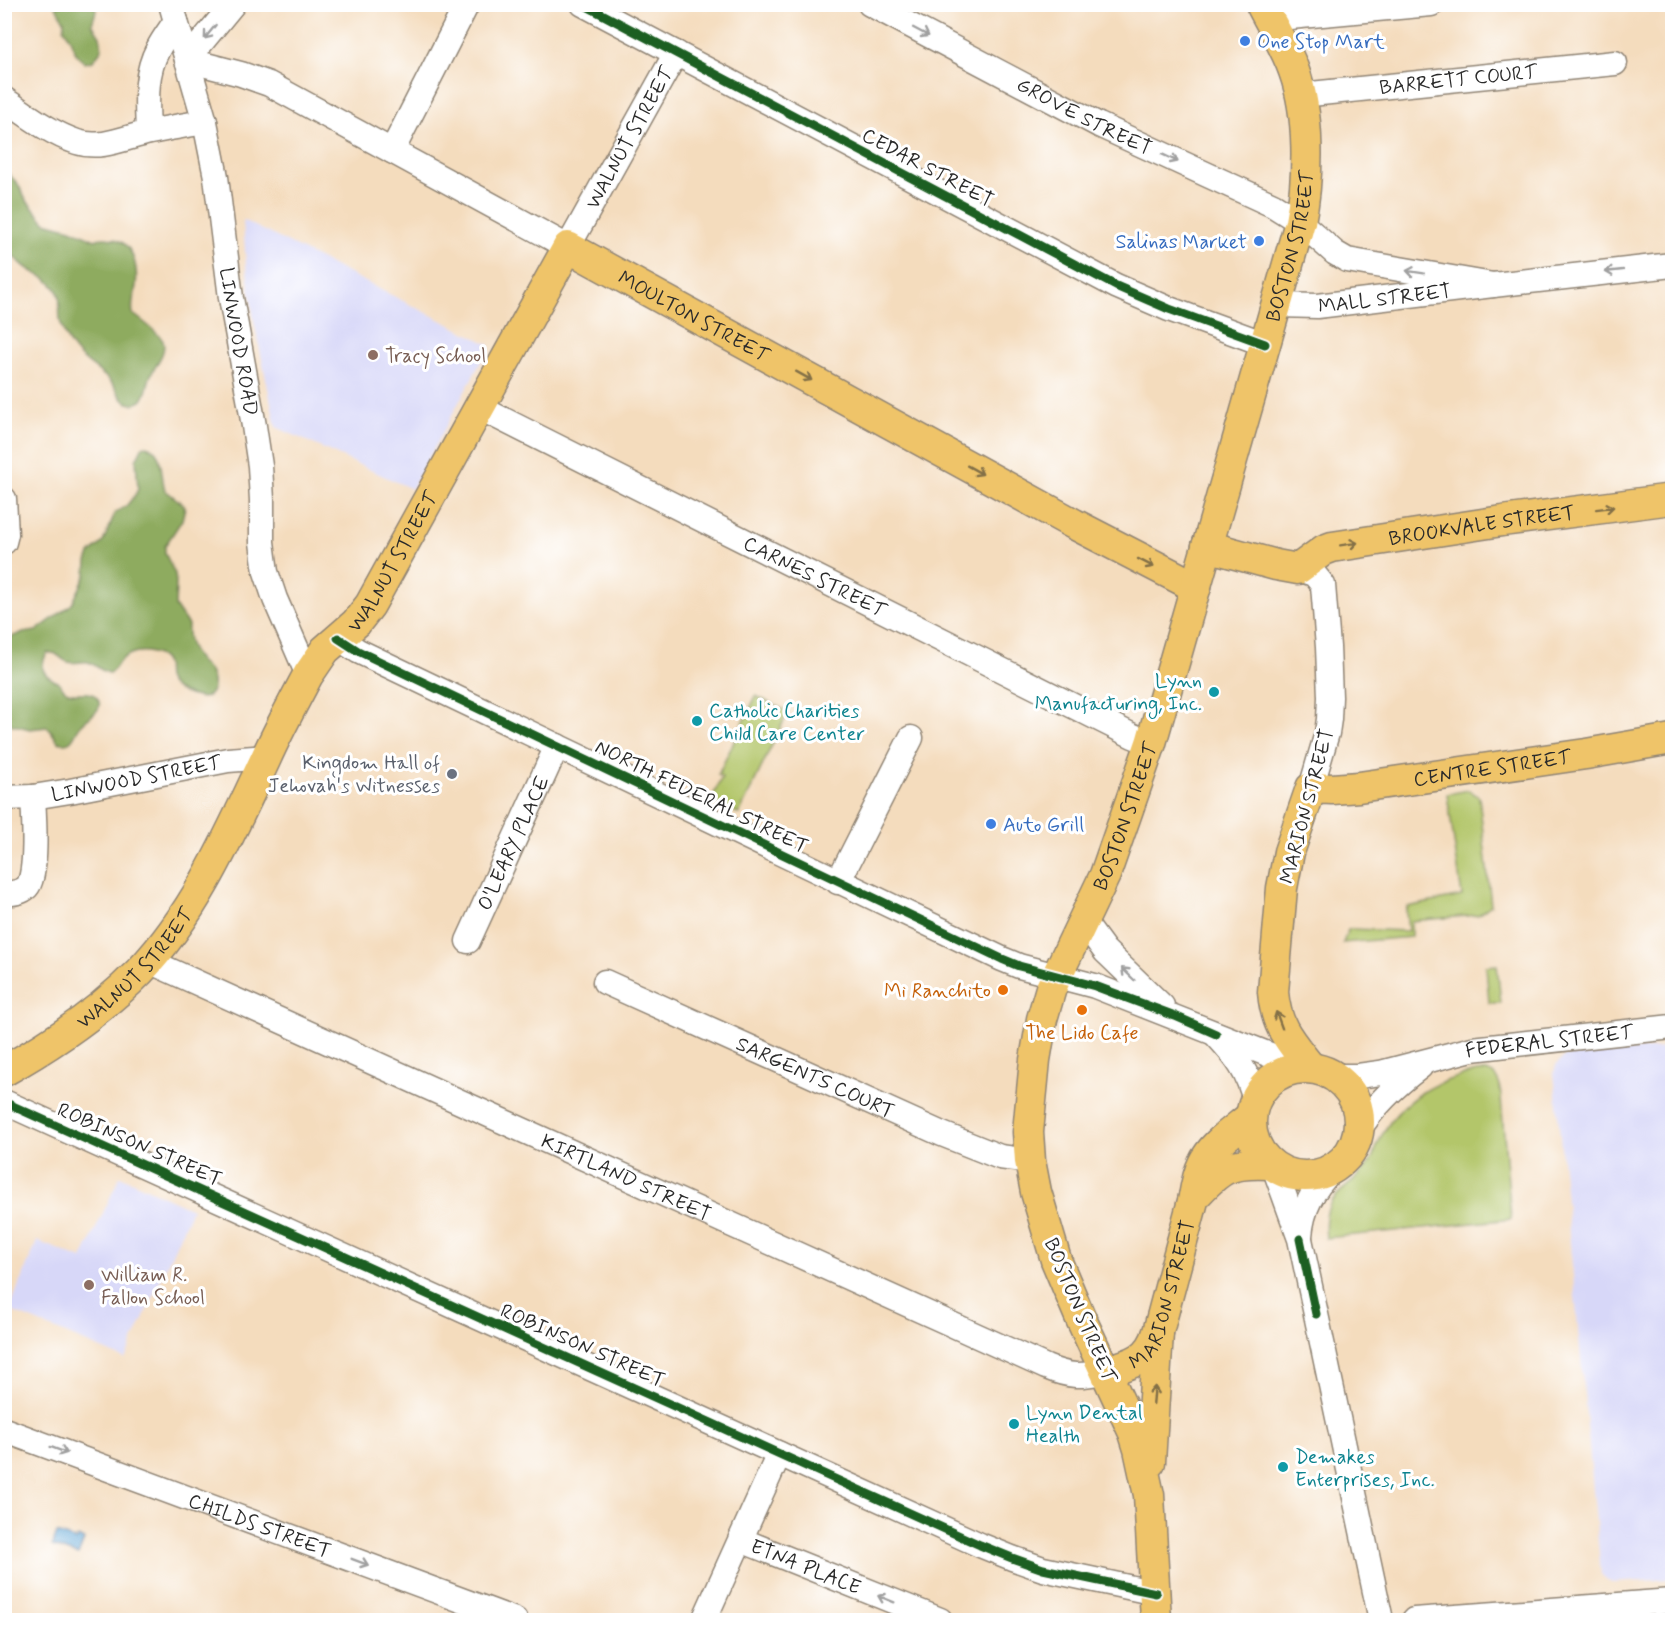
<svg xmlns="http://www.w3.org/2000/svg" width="1677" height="1625" font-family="Mynerve,sans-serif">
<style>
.built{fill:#d7d7f8}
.green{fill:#b3c66a;stroke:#6f784a;stroke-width:1.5}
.forest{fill:#8eab5e;stroke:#5c6b44;stroke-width:1.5}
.water{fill:#5ea5d4;stroke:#446880;stroke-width:1.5}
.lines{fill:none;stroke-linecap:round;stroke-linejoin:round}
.minor-casing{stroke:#908474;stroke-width:27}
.major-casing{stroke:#908474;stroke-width:33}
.minor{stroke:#fff;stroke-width:24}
.major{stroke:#efc469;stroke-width:30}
.cycleway-casing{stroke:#fff;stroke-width:13}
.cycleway{stroke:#1b5e20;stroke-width:9}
.oneway{stroke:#a0a0a0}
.oneway2{stroke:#837047}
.shop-dot{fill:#3f7fe0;stroke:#fff;stroke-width:2}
.education-dot{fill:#8d6e63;stroke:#fff;stroke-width:2}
.culture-dot{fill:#0f9aa8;stroke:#fff;stroke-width:2}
.worship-dot{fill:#6b7280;stroke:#fff;stroke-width:2}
.food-dot{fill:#e8710a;stroke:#fff;stroke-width:2}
.labels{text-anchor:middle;stroke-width:6;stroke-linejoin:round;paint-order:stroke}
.shop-label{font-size:20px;fill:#366cbe;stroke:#fff;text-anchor:start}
.street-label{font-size:20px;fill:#2b2b2b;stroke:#fff}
.education-label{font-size:20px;fill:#785e54;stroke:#fff;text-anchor:start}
.culture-label{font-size:20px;fill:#0d838f;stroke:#fff;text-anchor:start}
.worship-label{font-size:20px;fill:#5b616d;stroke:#fff;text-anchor:end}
.food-label{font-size:20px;fill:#c56008;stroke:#fff;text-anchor:end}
</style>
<rect width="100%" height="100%" fill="#fff"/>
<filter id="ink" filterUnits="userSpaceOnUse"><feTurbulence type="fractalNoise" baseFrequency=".0167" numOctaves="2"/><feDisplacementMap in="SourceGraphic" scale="12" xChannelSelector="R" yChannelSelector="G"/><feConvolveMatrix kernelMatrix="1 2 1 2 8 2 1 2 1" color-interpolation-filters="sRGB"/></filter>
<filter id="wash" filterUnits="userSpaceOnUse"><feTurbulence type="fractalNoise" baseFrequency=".008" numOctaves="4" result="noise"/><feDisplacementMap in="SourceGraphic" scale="24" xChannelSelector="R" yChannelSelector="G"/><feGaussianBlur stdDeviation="1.35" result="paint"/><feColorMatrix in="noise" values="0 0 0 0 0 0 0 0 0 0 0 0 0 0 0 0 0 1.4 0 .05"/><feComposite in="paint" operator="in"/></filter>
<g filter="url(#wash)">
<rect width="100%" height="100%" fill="#f4dcbd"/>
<path class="built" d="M 243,220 L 490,345 L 412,489 L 276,427 L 254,321 L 246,265 Z
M 1672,1047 L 1672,1579 L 1612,1583 L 1606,1580 L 1601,1574 L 1554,1072 L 1556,1065 L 1565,1056 Z
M 120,1176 L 192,1209 L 125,1359 L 9,1310 L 37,1241 L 82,1259 Z"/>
<path class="green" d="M 756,696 L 788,712 L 739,814 L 711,800 L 722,777 L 718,775 Z
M 1469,790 L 1479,797 L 1491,905 L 1478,915 L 1411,921 L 1411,937 L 1343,943 L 1348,930 L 1351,929 L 1408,931 L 1406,911 L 1407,907 L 1462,896 L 1447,794 Z
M 1497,965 L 1501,1003 L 1489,1003 L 1486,966 Z
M 1477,1072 C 1491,1071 1495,1072 1500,1086 L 1511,1219 L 1326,1238 C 1321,1192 1345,1195 1367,1166 C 1375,1156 1377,1144 1383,1133 C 1405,1096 1436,1081 1477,1072 Z"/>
<path class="forest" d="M 55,5 L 95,5 L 96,11 L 92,24 L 100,36 L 102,49 L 93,61 L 85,63 C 70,52 74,40 64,29 L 64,21 Z
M 4,169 L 18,184 L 26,200 L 45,222 L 71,229 L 95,240 C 101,237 107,238 114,239 C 134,243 138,269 136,286 C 134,296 131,304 133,314 C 139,318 161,335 163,341 C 167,353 155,365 151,375 C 147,383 148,394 141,401 C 139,402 136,404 133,404 C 122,403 119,393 114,386 C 104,372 87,365 76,352 C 69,344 64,335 61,324 C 57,313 63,298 56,289 C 47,277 41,277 30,270 C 21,265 15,256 5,251 Z
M 143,446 C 165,446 160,475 165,490 L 183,504 L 185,507 L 182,520 L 165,546 L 165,553 L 175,574 L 176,583 L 175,606 L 188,625 C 187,638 190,649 198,659 C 204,667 212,670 213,681 C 214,687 212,694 206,697 C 202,699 197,697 193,696 C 182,693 171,689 167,678 C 166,673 167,668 166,664 C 163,656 154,653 147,652 C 138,651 128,654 121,660 C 116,665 116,670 109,673 C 99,671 96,664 88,662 C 81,661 75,664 68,662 C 59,659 58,651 47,653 C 38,670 44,676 60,683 C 69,703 88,685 97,698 C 106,710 88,717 82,724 C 73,732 75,747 58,742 L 51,731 L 47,727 L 30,729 L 5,723 L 5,639 L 22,633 L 36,631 L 72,604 L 86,575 L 87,562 L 90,554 L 103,542 L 115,513 L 127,505 L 135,495 L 138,489 L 136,460 Z"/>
<path class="water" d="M 57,1533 L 76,1540 L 78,1537 L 84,1540 L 78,1555 L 52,1546 Z"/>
</g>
<g filter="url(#ink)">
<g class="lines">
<g class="minor-casing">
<g id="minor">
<path id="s1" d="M 171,4 L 205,122 L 216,177 L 231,298 L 254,426 L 260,466 L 262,500 L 262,542 L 266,572 L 275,599 L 308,675"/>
<path id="s2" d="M 233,4 L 187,60 L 241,74 L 269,84 L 568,247 L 676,53"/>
<path d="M 583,4 L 1116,286 L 1169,309 L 1265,344"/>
<path id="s3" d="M 870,4 L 1099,125 L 1273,205 L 1300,222 L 1335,253 L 1347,260 L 1493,285"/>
<path d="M 1268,19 L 1431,4"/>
<path id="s4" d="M 1301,95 L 1615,63"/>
<path d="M 4,99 C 27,115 50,133 77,142 C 102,150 126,137 150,132 C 168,128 187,125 205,122"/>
<path d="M 148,132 C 147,104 144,75 158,49 C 163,39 170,30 176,21"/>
<path d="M 392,151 L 467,4"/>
<path id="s5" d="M 1277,305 L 1317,306 L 1493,285 L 1672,265"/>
<path id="s6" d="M 480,408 L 1133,736 L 1151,743"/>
<path d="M 4,499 L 6,534 L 4,542"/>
<path d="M 1298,569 L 1314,574 L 1323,585 L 1328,647 L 1330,697 L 1329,719 L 1327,733 L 1311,788"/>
<path d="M 338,638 L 358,651 L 1002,959 L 1019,966 L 1095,986 L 1303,1068"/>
<path id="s7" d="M 4,798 L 33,797 L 70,791 L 228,760 L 266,757"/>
<path d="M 838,882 L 911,738"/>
<path d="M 4,894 C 12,893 21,893 27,887 C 38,876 34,814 33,797"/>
<path d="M 1083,921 L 1105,951 L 1162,1006"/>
<path id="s8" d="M 468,941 L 557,746"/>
<path id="s9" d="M 149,961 L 1046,1367 C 1070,1377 1081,1377 1106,1371"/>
<path id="s10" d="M 605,982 L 942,1134 L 1000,1157 L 1030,1161"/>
<path d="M 1217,1036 C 1237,1058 1248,1071 1255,1101"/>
<path id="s11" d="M 1334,1076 L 1358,1076 L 1380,1073 L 1472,1049 L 1672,1027"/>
<path d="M 4,1102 L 980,1545 L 1012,1558 L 1043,1569 L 1156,1593"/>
<path d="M 1359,1130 C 1375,1104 1396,1085 1420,1067"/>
<path d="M 1274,1167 L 1300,1239 L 1381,1620"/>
<path d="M 1300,1236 C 1302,1209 1313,1189 1332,1170"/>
<path id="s12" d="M 4,1430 L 515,1620"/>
<path id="s13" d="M 741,1540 L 940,1620"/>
<path d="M 704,1620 L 779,1454"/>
<path d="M 1414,1620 L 1672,1601"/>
</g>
</g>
<g class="major-casing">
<g id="major">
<path id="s14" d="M 1207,546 L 1276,565 L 1298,569 L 1324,550 L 1332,547 L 1502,521 L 1672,499"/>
<circle cx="1305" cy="1122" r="54"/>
<path id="s15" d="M 1311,1068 C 1290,1041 1276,1028 1273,992 L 1282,888 L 1289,852 L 1311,788 L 1332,789 L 1359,787 L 1586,754 L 1672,739"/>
<path id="s16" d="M 4,1071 C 54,1043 100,1012 140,971 C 197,911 230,834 265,760 C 278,731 293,703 308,675 L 325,650 L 356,623 L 370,605 L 568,247 L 1074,524 L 1196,587"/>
<path d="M 1194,1197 C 1221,1167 1230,1162 1270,1164"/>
<path id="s17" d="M 1106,1371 C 1131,1364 1150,1360 1158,1332 L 1194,1197 C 1196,1185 1198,1174 1203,1164 C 1212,1144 1235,1130 1251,1116"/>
<path d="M 1150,1462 L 1158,1333"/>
<path id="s18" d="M 1156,1620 L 1149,1495 L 1139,1449 L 1134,1433 L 1081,1319 L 1056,1260 L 1036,1192 L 1030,1161 L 1028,1132 L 1035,1060 L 1042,1019 L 1051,988 L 1105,875 L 1151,743 L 1300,222 C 1309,177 1310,115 1294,71 C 1286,48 1272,26 1261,4"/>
</g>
</g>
<use href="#minor" class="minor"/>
<use href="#major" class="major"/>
<g class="cycleway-casing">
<path id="cycleway" d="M 583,4 L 1116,286 L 1169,309 L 1265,344
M 338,638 L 358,651 L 1002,959 L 1019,966 L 1095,986 L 1175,1016 L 1216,1034
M 4,1102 L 980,1545 L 1012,1558 L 1043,1569 L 1156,1593
M 1300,1239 L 1316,1314"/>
</g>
<use href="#cycleway" class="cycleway"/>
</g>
<defs><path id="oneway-shaft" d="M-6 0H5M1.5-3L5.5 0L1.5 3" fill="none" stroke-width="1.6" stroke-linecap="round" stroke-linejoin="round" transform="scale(1.5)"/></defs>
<g class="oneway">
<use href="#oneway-shaft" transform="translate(210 32) rotate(129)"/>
<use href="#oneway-shaft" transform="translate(921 32) rotate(28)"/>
<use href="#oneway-shaft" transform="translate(1170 158) rotate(25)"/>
<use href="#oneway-shaft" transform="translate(1614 271) rotate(174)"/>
<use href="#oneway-shaft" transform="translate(1415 272) rotate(-171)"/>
<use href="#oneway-shaft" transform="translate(1128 974) rotate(-136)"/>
<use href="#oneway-shaft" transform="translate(59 1450) rotate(20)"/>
<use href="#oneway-shaft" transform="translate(360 1562) rotate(21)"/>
<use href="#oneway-shaft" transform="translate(886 1599) rotate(-158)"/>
</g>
<g class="oneway2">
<use href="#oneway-shaft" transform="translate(804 376) rotate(29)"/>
<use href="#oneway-shaft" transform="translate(975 470) rotate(29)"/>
<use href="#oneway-shaft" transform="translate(1605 508) rotate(-7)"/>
<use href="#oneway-shaft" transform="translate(1349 544) rotate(-9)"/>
<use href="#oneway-shaft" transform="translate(1146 563) rotate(27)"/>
<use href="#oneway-shaft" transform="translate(1279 1020) rotate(-110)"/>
<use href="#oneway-shaft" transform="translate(1154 1395) rotate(-85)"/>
</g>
</g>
<g class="shop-dot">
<circle cx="1245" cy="41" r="6"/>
<circle cx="1259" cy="241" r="6"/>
<circle cx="991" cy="824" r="6"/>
</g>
<g class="education-dot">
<circle cx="373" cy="355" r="6"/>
<circle cx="89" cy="1285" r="6"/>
</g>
<g class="culture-dot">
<circle cx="1214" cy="692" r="6"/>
<circle cx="697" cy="721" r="6"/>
<circle cx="1014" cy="1424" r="6"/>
<circle cx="1283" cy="1467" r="6"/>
</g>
<circle class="worship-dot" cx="452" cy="774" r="6"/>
<g class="food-dot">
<circle cx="1003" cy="990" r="6"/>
<circle cx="1082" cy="1010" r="6"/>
</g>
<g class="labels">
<g class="shop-label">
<text x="1257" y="48">One Stop Mart</text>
<text x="1247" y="248" text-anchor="end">Salinas Market</text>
<text x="1003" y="831">Auto Grill</text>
</g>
<g class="street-label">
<text dy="7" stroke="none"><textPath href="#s4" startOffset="158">BARRETT COURT</textPath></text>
<text dy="7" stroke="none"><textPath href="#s3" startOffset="242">GROVE STREET</textPath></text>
<text dy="7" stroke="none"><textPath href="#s2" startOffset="624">WALNUT STREET</textPath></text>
<text transform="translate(928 167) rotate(28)" y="7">CEDAR STREET</text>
<text dy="7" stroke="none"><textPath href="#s18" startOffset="1438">BOSTON STREET</textPath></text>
<text dy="7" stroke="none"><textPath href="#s5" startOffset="108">MALL STREET</textPath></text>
<text dy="7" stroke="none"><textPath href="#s16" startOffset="1158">MOULTON STREET</textPath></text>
<text dy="7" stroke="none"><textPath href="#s1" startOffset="345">LINWOOD ROAD</textPath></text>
<text dy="7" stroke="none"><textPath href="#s14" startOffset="286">BROOKVALE STREET</textPath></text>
<text dy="7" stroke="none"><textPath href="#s16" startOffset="654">WALNUT STREET</textPath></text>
<text dy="7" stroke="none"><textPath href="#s6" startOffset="375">CARNES STREET</textPath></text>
<text dy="7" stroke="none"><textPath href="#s15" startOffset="478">CENTRE STREET</textPath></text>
<text dy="7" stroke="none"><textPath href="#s7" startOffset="134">LINWOOD STREET</textPath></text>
<text transform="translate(702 796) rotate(26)" y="7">NORTH FEDERAL STREET</text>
<text transform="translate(1306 806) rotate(-75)" y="7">MARION STREET</text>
<text dy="7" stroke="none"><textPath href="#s18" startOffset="844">BOSTON STREET</textPath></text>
<text dy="7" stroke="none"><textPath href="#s8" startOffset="108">O'LEARY PLACE</textPath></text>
<text dy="7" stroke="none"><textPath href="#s16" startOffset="168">WALNUT STREET</textPath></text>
<text dy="7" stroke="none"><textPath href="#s11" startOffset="219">FEDERAL STREET</textPath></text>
<text dy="7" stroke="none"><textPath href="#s10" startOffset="231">SARGENTS COURT</textPath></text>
<text transform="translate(140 1144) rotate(24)" y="7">ROBINSON STREET</text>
<text dy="7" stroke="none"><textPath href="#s9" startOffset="524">KIRTLAND STREET</textPath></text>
<text dy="7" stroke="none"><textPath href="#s17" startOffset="105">MARION STREET</textPath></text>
<text transform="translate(1081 1310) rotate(67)" y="7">BOSTON STREET</text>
<text transform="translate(583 1345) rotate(24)" y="7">ROBINSON STREET</text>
<text dy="7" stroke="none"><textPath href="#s12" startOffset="273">CHILDS STREET</textPath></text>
<text dy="7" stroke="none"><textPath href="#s13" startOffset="70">ETNA PLACE</textPath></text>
</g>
<g class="education-label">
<text x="385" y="362">Tracy School</text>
<text x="101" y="1281">William R.<tspan x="101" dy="23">Fallon School</tspan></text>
</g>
<g class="culture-label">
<text x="1202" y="687" text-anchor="end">Lynn<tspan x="1202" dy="23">Manufacturing, Inc.</tspan></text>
<text x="709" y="717">Catholic Charities<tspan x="709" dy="23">Child Care Center</tspan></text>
<text x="1026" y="1419">Lynn Dental<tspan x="1026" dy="23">Health</tspan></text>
<text x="1295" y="1463">Demakes<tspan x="1295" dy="23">Enterprises, Inc.</tspan></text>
</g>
<g class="worship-label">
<text x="440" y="769">Kingdom Hall of<tspan x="440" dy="23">Jehovah's Witnesses</tspan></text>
</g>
<g class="food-label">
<text x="991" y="997">Mi Ranchito</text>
<text x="1082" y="1039" text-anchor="middle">The Lido Cafe</text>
</g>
</g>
<rect width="1677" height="1625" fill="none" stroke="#fff" stroke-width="24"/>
</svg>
